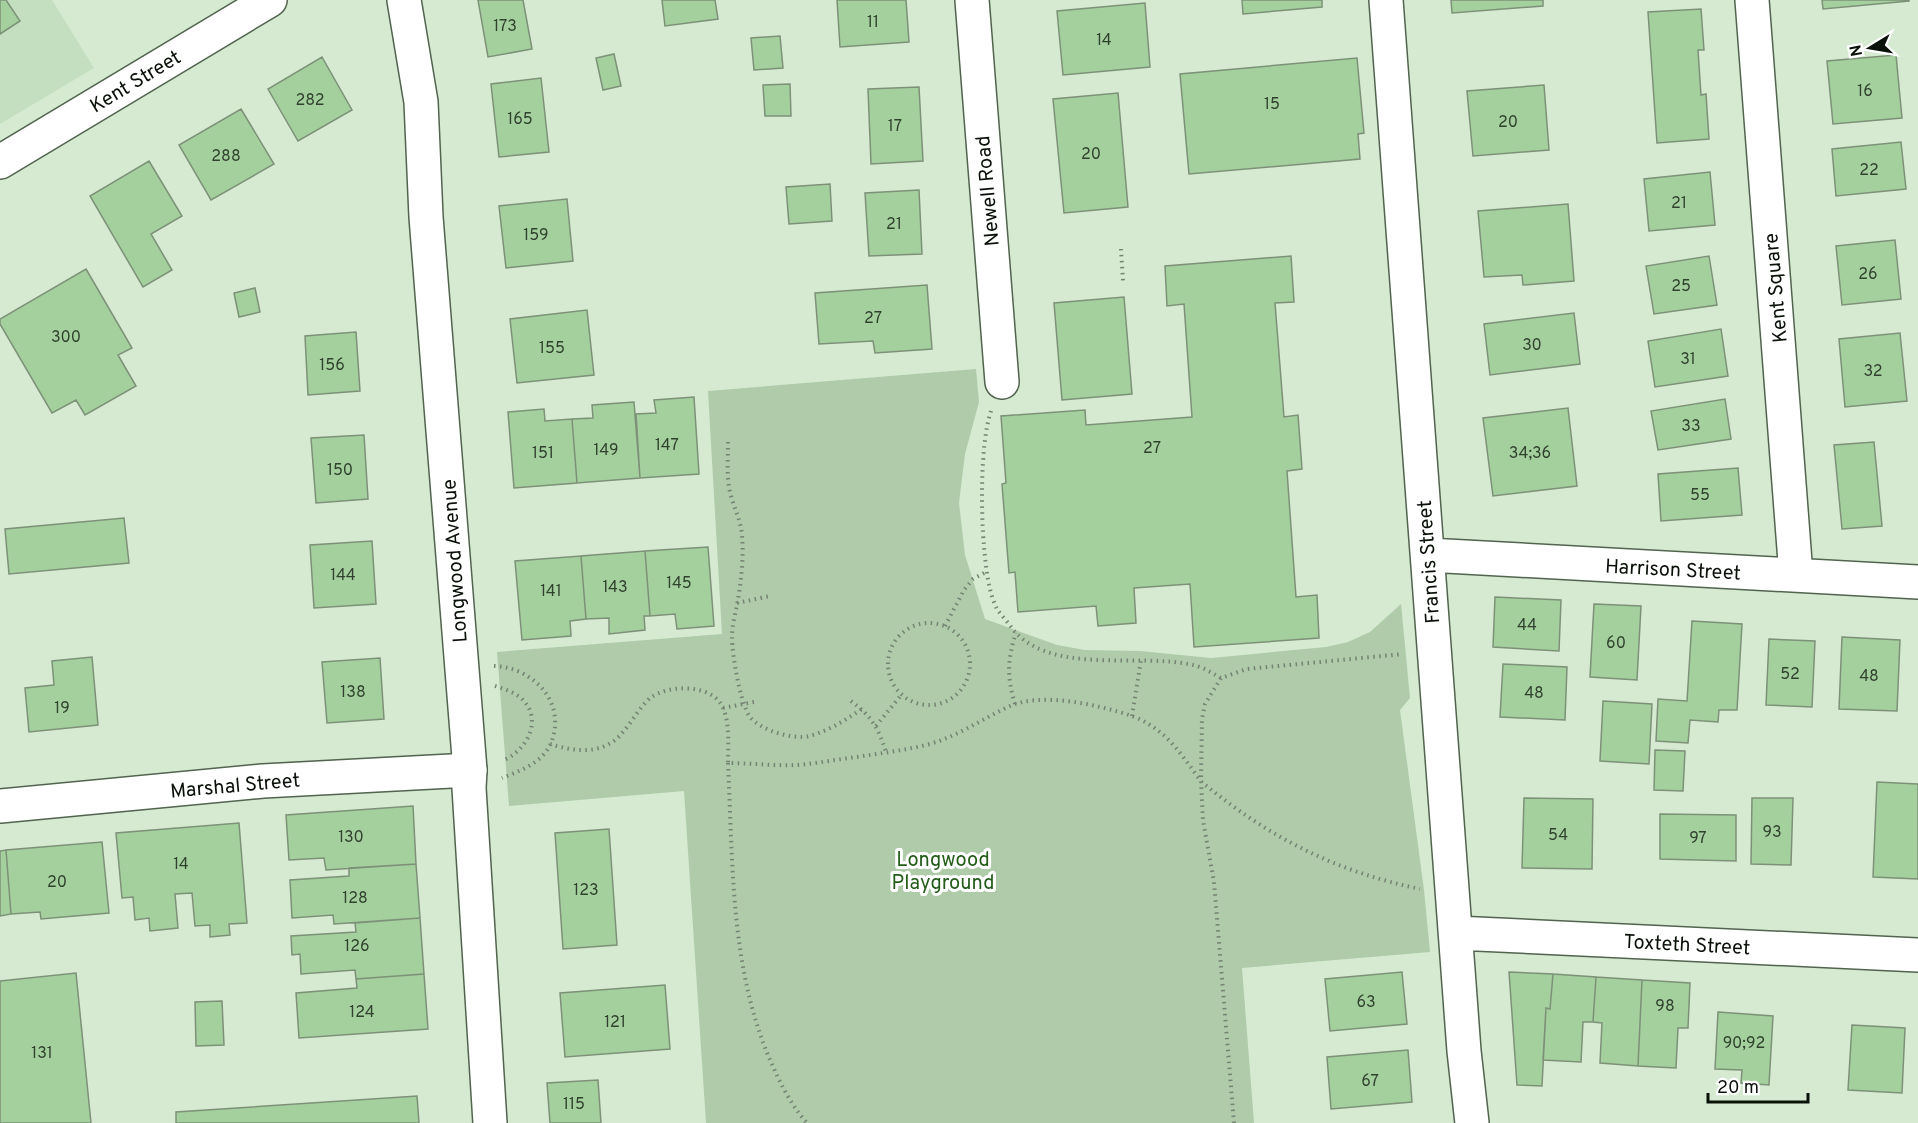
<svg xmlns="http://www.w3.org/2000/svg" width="1918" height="1123" font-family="Overpass,sans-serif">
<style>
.built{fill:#c4dfbf}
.green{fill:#afcbaa}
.building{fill:#a4d09d;stroke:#7d9179;stroke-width:1.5}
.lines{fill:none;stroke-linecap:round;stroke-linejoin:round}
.minor-casing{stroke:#51644e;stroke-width:36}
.tertiary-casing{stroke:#51644e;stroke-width:36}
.secondary-casing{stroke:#51644e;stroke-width:36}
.path{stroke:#758372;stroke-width:4;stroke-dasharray:1.5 4.5;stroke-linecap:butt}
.minor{stroke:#fff;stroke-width:33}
.tertiary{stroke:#fff;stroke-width:33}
.secondary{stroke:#fff;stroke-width:33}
.labels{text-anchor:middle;stroke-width:6;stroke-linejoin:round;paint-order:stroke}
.number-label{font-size:16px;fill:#30412e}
.street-label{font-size:20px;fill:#0a1109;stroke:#fff}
.park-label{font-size:20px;fill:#235b19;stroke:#fff}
</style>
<rect width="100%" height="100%" fill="#d5ead1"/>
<path class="built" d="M 0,0 L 52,0 L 94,68 L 0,124 Z"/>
<path class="green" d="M 976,369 L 979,402 L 965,454 L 959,503 L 965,555 L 985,619 L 1057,645 L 1085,650 L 1140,651 L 1211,658 L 1326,647 L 1348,642 L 1370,632 L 1401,604 L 1410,698 L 1400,710 L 1424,890 L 1430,952 L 1242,968 L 1254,1123 L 706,1123 L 684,791 L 509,806 L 497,652 L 722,634 L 708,391 Z"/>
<path class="building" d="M 0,0 L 6,0 L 20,21 L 0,34 Z
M 478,0 L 523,0 L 532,49 L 488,57 Z
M 662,0 L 715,0 L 718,19 L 665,26 Z
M 837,0 L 906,0 L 909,42 L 840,47 Z
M 1242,0 L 1322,0 L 1322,7 L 1243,14 Z
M 1451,0 L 1543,0 L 1543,6 L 1452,13 Z
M 1822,0 L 1909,0 L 1909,1 L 1823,9 Z
M 1145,3 L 1150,67 L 1063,75 L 1057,11 Z
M 1701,9 L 1704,50 L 1698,50 L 1701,95 L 1706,94 L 1709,139 L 1657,143 L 1648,12 Z
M 780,36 L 783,68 L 754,70 L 751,38 Z
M 614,54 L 621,86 L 603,90 L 596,58 Z
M 1896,55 L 1902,118 L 1833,124 L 1827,61 Z
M 322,57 L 352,110 L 298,141 L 268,89 Z
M 1357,58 L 1364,133 L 1358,134 L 1360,159 L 1189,174 L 1180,74 Z
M 541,78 L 549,152 L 499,157 L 491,84 Z
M 790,84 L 791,116 L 765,116 L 763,85 Z
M 1544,85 L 1549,150 L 1473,156 L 1467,91 Z
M 919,87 L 923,161 L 871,164 L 868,89 Z
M 1118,93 L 1128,207 L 1064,213 L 1053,99 Z
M 241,109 L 274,164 L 211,200 L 179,145 Z
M 1901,142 L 1906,189 L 1836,196 L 1832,149 Z
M 149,161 L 182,216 L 151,234 L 172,270 L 143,287 L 90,196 Z
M 1710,172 L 1715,225 L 1649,231 L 1644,179 Z
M 830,184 L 832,221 L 789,224 L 786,187 Z
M 919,190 L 922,254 L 869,256 L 865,193 Z
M 567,199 L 573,261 L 506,268 L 499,206 Z
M 1568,204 L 1574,281 L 1523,285 L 1522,275 L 1484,277 L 1478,211 Z
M 1895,240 L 1901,299 L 1842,305 L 1836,246 Z
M 1291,256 L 1294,302 L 1275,303 L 1284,417 L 1298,415 L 1302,469 L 1287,471 L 1296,597 L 1317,595 L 1319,638 L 1194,647 L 1190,584 L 1134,588 L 1136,623 L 1098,626 L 1096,606 L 1018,612 L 1015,572 L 1009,573 L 1002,484 L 1006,483 L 1001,416 L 1085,410 L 1086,425 L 1192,417 L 1184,304 L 1167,306 L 1165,266 Z
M 1709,256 L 1717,305 L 1654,314 L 1646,266 Z
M 86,269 L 132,348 L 118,355 L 136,386 L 85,415 L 76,400 L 52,413 L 0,324 L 0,319 Z
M 927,285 L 932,349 L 875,353 L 873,341 L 819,344 L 815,293 Z
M 255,288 L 260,312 L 239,317 L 234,293 Z
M 1124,297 L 1132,394 L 1062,400 L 1054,303 Z
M 587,310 L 594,375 L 517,383 L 510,319 Z
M 1574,313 L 1580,364 L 1490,375 L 1484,324 Z
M 1721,329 L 1728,376 L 1655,387 L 1648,341 Z
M 356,332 L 360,391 L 308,395 L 305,336 Z
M 1900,333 L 1907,401 L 1845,407 L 1839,339 Z
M 694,397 L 699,474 L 640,478 L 636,414 L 656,413 L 654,400 Z
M 1725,399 L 1731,439 L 1658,450 L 1651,411 Z
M 634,402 L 640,478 L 577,483 L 572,419 L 593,418 L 592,405 Z
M 1568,408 L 1577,486 L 1493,496 L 1483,418 Z
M 544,409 L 545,421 L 572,419 L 577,483 L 514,488 L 508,412 Z
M 364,435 L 368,499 L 316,503 L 311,438 Z
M 1874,442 L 1882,526 L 1842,529 L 1834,445 Z
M 1738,468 L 1742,515 L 1661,521 L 1658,474 Z
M 124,518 L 129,563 L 9,574 L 5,529 Z
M 372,541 L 376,604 L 314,608 L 310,545 Z
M 708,547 L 714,626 L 677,629 L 675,614 L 650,616 L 645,551 Z
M 645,551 L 650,616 L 644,616 L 645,630 L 609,634 L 609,618 L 586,619 L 581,556 Z
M 581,556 L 586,619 L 570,621 L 571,636 L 522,640 L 515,561 Z
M 1495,597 L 1561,600 L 1559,651 L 1493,647 Z
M 1594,604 L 1641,606 L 1637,680 L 1590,677 Z
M 1692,621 L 1742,624 L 1737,710 L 1719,710 L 1718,722 L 1690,720 L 1688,743 L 1656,741 L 1658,699 L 1687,701 Z
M 1842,637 L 1900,640 L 1897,711 L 1839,709 Z
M 1769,639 L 1815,641 L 1812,707 L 1766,705 Z
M 92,657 L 98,725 L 29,732 L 25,688 L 54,685 L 52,661 Z
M 380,658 L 384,719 L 327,723 L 322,662 Z
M 1503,664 L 1567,667 L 1565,720 L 1500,717 Z
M 1603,701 L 1652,704 L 1649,764 L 1600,761 Z
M 1655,750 L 1685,751 L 1683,791 L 1654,790 Z
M 1877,782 L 1918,784 L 1918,879 L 1873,877 Z
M 1524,798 L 1593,799 L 1592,869 L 1522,868 Z
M 1752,798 L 1793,798 L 1791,865 L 1751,864 Z
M 413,806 L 416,864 L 326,870 L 324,858 L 289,860 L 286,815 Z
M 1660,814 L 1736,815 L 1736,861 L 1660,859 Z
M 239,823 L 247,923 L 229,924 L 230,935 L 210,937 L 210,925 L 195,926 L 192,893 L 175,894 L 178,928 L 150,931 L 149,918 L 135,920 L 133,897 L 122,898 L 116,833 Z
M 609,829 L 617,945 L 563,949 L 555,833 Z
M 102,842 L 109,913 L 41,919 L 40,912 L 11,914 L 6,850 Z
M 6,850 L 11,914 L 0,916 L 0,851 Z
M 416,864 L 420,918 L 334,924 L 333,915 L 292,918 L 290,880 L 349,876 L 349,868 Z
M 420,918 L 424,974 L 356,979 L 355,970 L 301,974 L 300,954 L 292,955 L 291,936 L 356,932 L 355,923 Z
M 1402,972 L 1407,1024 L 1330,1031 L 1325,979 Z
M 1509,972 L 1553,974 L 1550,1009 L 1546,1008 L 1542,1086 L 1517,1085 Z
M 76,973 L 91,1123 L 0,1123 L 0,981 Z
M 424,974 L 428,1029 L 299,1038 L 296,993 L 357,988 L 356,979 Z
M 1553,974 L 1596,977 L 1593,1022 L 1583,1022 L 1581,1062 L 1543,1060 L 1546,1008 L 1550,1009 Z
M 1596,977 L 1642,980 L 1638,1066 L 1600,1063 L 1602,1023 L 1593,1022 Z
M 1642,980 L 1690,983 L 1688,1028 L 1678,1028 L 1676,1068 L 1638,1066 Z
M 665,985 L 670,1049 L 565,1057 L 560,993 Z
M 222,1001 L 224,1045 L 196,1046 L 195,1002 Z
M 1718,1012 L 1773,1016 L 1769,1085 L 1741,1083 L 1742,1070 L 1715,1069 Z
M 1852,1025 L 1905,1028 L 1902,1093 L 1848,1090 Z
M 1408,1050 L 1412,1102 L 1331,1109 L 1327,1057 Z
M 598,1080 L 601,1123 L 550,1123 L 547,1083 Z
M 417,1096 L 419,1123 L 176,1123 L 176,1112 Z"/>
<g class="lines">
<g class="minor-casing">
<path id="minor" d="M 972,0 L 1002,382
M 1386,0 L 1464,1051 L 1472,1123
M 1752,0 L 1796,575
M 1428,555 L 1918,582
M 0,806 L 263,781 L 470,770
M 1456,933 L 1918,955"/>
</g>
<g class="tertiary-casing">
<path id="tertiary" d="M 0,162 L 270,0"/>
</g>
<g class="secondary-casing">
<path id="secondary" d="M 404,0 L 421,102 L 426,217 L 470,770 L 469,788 L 490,1123"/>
</g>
<path class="path" d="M 1121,249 L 1123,281
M 991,411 C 980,444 981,512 984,547 C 986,567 988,591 997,609 C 1001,615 1007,621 1011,627 C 1049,677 1138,652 1193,665 C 1203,667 1212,673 1221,678
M 728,442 C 728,460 726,479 731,496 C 735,510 741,521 742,536 C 744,558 741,583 737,605 C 735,615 732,626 732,637 C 732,654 740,703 750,717 C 760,730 793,740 809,736 C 829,731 845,720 862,709
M 737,603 L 770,596
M888 664a41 41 0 1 1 82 0a41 41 0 1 1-82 0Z
M 945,626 L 964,590 L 973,579 L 986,572
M 494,666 C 527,667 558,693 555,727 C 554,736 551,746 545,753 C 534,766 517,772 502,778
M 495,686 C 504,689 514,692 521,698 C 544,719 527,750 504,760
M 851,701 C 871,716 878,727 886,752
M 1015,704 C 1007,678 1007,659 1016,633
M 723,708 L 754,702
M 1132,716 L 1141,660
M 876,726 L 902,694
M 550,744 C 569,750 591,754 609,744 C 625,736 635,712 649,699 C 666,684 713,683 723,708 C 730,724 728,746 728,763 C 751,763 774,766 796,765 C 814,764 832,760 850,758 C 875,754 901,751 926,745 C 957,737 980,720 1008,707 C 1040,691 1099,705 1132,716 C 1156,725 1172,741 1186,761 C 1192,768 1197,777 1203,783 C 1270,838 1335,871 1420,889
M 728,763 C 733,864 730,966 770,1060 C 780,1083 791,1105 807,1123
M 1234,1123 L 1214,882 L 1203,820 L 1201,781 L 1202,719 L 1205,704 L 1221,678 L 1247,669 L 1403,654"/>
<use href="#minor" class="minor"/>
<use href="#tertiary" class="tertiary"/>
<use href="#secondary" class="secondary"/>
</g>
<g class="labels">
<g class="number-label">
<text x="873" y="27">11</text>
<text x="505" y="31">173</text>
<text x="1104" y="45">14</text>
<text x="1865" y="96">16</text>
<text x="310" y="105">282</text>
<text x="1272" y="109">15</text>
<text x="520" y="124">165</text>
<text x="1508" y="127">20</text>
<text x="895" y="131">17</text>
<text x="1091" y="159">20</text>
<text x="226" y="161">288</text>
<text x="1869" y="175">22</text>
<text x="1679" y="208">21</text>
<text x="894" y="229">21</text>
<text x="536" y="240">159</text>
<text x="1868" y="279">26</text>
<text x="1681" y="291">25</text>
<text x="873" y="323">27</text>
<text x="66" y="342">300</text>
<text x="1532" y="350">30</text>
<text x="552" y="353">155</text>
<text x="1688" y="364">31</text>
<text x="332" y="370">156</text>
<text x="1873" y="376">32</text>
<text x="1691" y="431">33</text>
<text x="667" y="450">147</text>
<text x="1152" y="453">27</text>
<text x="606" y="455">149</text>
<text x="543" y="458">151</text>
<text x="1530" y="458">34;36</text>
<text x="340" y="475">150</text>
<text x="1700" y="500">55</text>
<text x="343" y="580">144</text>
<text x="679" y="588">145</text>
<text x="615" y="592">143</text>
<text x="551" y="596">141</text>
<text x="1527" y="630">44</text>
<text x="1616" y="648">60</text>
<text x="1790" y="679">52</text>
<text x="1869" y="681">48</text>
<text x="353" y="697">138</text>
<text x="1534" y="698">48</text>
<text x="62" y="713">19</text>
<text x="1772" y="837">93</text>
<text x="1558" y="840">54</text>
<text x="351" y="842">130</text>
<text x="1698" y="843">97</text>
<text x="181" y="869">14</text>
<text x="57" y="887">20</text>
<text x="586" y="895">123</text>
<text x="355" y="903">128</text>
<text x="357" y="951">126</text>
<text x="1366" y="1007">63</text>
<text x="1665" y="1011">98</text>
<text x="362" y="1017">124</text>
<text x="615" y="1027">121</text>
<text x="1744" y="1048">90;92</text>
<text x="42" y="1058">131</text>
<text x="1370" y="1086">67</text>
<text x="574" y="1109">115</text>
</g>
<g class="street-label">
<text transform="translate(135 81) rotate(-31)" y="7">Kent Street</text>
<text transform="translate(987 191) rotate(-95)" y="7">Newell Road</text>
<text transform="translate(1775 288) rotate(-95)" y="7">Kent Square</text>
<text transform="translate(454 561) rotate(-94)" y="7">Longwood Avenue</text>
<text transform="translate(1428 562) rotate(-94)" y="7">Francis Street</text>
<text transform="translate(1673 569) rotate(3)" y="7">Harrison Street</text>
<text transform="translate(235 785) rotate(-5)" y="7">Marshal Street</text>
<text transform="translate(1687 944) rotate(3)" y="7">Toxteth Street</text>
</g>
<g class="park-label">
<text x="943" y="866">Longwood<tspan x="943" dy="23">Playground</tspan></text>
</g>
</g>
<g transform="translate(1870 48) rotate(259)" stroke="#ffffff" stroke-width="4.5" paint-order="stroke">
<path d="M0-4.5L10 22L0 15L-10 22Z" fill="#0a1109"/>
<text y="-9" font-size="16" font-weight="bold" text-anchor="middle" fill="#0a1109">N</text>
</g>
<path d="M1708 1093v9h100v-9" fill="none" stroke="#0a1109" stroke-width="3"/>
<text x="1717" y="1093" font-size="18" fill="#0a1109" stroke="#ffffff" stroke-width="4.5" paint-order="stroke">20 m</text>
</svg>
